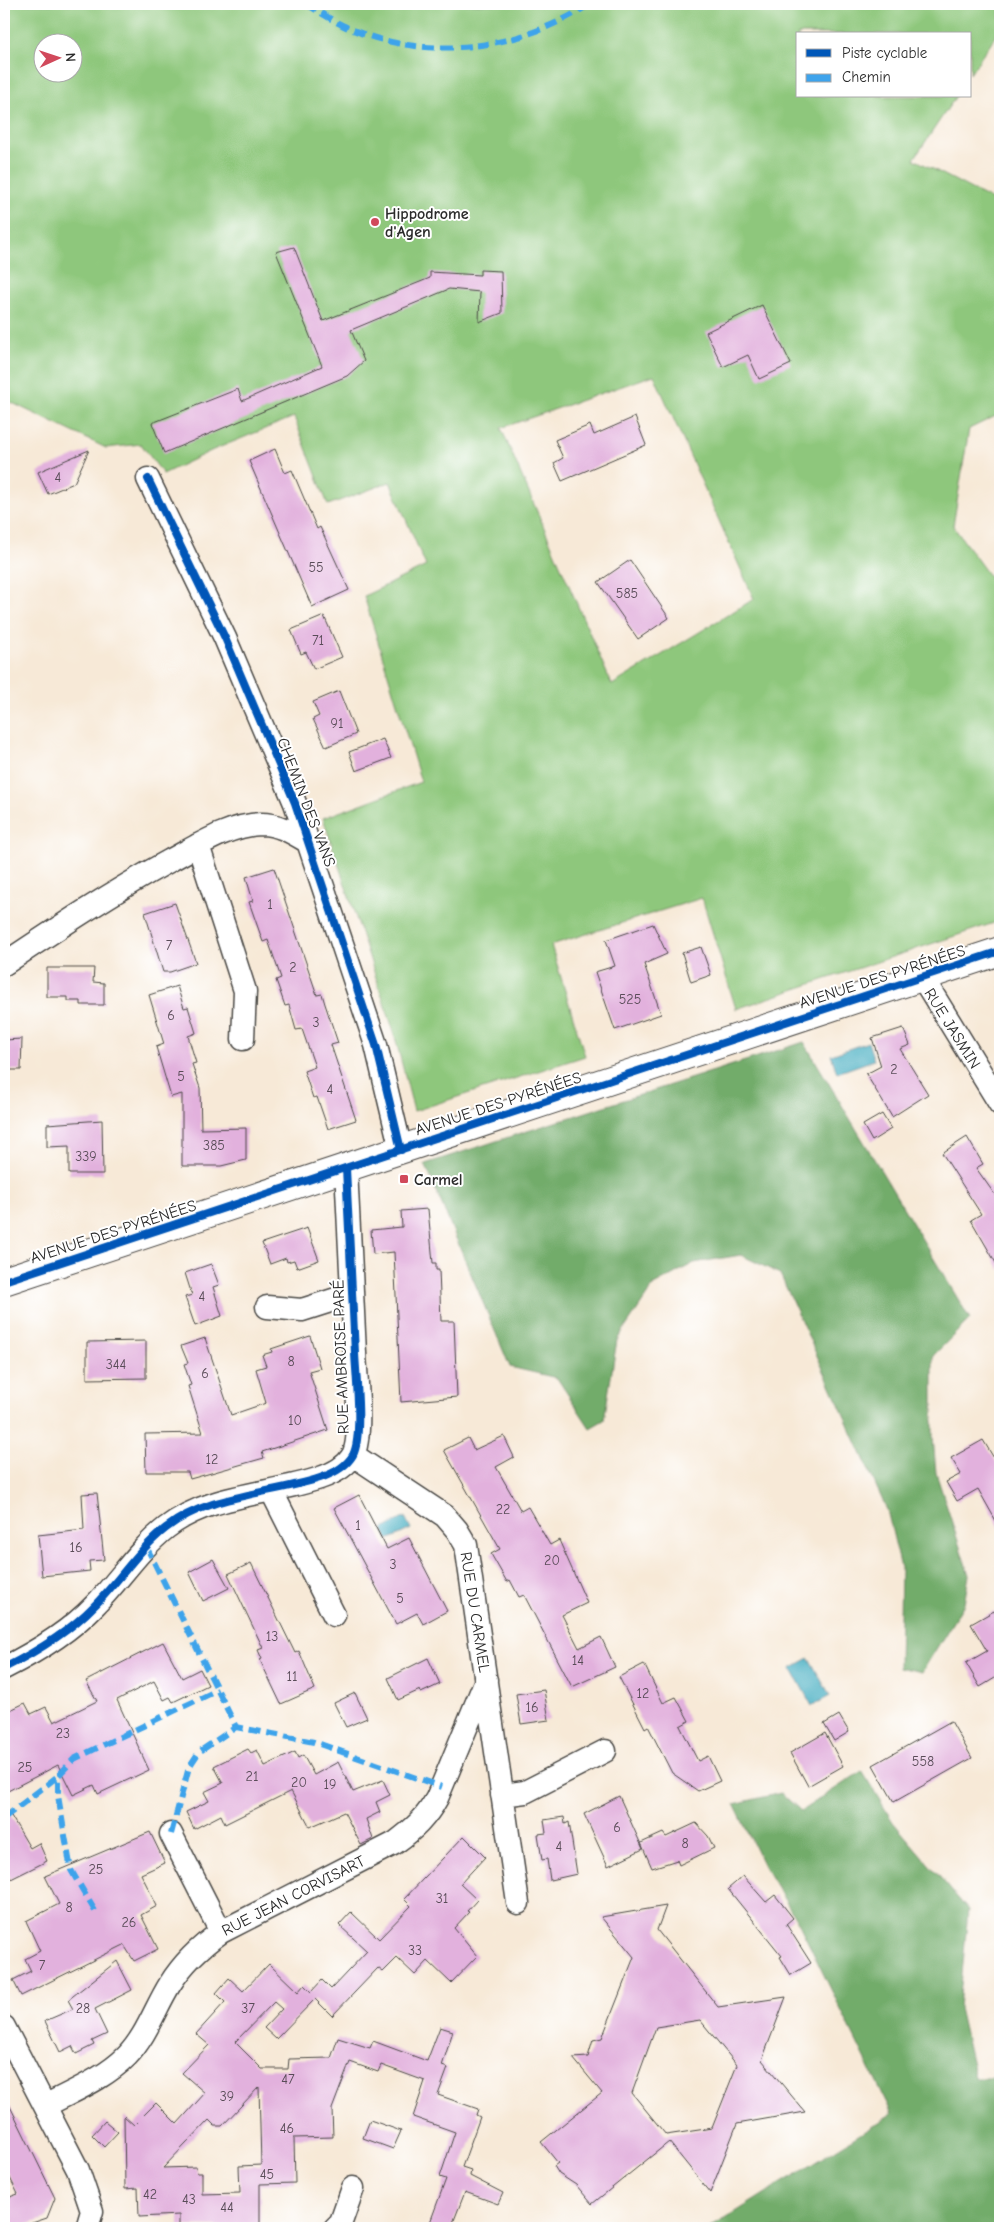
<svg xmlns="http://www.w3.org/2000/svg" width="1004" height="2232" font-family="'Comic Neue',sans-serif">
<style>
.green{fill:#8ec77b;stroke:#5c7953;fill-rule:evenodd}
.forest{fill:#72ac6b;stroke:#4e6c4b}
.water{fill:#40abbf;stroke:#366b75}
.building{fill:#e2b1dd;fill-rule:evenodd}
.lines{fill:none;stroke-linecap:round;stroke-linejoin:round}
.minor-casing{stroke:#4a4845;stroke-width:25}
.secondary-casing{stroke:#4a4845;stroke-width:30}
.minor{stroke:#fff;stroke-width:22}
.secondary{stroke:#fff;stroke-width:28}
.quiet{stroke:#3ea3eb;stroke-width:6;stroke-dasharray:12 6;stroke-linecap:butt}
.cycleway-casing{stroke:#fff;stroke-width:11}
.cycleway{stroke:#0057b8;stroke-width:8}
.poi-dot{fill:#d1495b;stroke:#fff;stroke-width:2}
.labels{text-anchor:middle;stroke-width:4;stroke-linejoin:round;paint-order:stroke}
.number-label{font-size:14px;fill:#594c58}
.poi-label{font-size:16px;font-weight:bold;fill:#2b2b2b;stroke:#fff;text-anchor:start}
.street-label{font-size:16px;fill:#2b2b2b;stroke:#fff}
</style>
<rect width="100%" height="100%" fill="#fff"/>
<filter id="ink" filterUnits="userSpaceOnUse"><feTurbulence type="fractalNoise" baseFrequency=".02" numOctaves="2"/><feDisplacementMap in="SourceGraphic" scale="10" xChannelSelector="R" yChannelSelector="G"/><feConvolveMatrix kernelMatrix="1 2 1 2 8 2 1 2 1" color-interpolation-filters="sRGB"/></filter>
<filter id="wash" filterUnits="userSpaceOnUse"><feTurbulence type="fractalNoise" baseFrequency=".0096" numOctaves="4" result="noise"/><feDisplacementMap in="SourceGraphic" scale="20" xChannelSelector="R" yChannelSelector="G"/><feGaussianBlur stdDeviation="1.12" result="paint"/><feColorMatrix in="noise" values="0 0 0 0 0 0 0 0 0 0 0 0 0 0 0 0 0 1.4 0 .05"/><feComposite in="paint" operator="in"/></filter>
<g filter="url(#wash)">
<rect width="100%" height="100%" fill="#f7e9d7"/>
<path class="green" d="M 4,4 L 1000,4 L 1000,29 L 970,74 L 970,34 L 798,34 L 798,96 L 956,96 L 914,159 L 1000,204 L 1000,414 L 969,429 L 953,526 L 1000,591 L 1000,921 L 736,1009 L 702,898 L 551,945 L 585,1056 L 414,1111 L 393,1029 L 323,818 L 421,782 L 364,596 L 426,566 L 390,482 L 328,505 L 294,417 L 213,450 L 163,474 L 141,444 L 106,448 L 4,399 ZM 42,42 L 72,42 L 72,72 L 42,72 ZM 654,375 L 754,599 L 612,685 L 501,428 Z"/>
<path class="forest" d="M 804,1042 L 970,1319 L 933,1356 L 933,1436 L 936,1473 L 969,1575 L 964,1604 L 922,1672 L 899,1667 L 901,1568 L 887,1510 L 780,1274 L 741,1255 L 694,1263 L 654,1285 L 617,1340 L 604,1420 L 590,1428 L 557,1378 L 510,1367 L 425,1164 Z
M 862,1771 L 893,1822 L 968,1910 L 959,2008 L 975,2078 L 1000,2078 L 1000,2228 L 710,2228 L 892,2114 L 798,1922 L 764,1866 L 734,1804 L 781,1793 L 801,1811 Z"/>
<path class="water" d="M 868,1042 L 874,1060 L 837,1073 L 831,1055 Z
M 405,1517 L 411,1529 L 388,1540 L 383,1529 Z
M 809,1658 L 830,1696 L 812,1706 L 791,1668 Z"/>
<g id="blocks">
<path class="building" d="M 294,247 L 323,321 L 430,278 L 430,272 L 480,275 L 480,270 L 501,271 L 502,313 L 479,322 L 480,292 L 449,289 L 351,330 L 364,361 L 347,376 L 164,453 L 152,423 L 238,389 L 242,401 L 322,366 L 276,252 Z
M 762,305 L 791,364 L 759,379 L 748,355 L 723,367 L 706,332 Z
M 635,417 L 646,445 L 562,481 L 554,463 L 563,458 L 555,440 L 590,425 L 594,435 Z
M 275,449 L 285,473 L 292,470 L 317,529 L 320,527 L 349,590 L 312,607 L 249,461 Z
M 89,450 L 74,483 L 48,494 L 38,472 Z
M 630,560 L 669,618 L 638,639 L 598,582 Z
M 324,616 L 342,657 L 314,669 L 306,652 L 301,654 L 291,630 Z
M 339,691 L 356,734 L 326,747 L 313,719 L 319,716 L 313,702 Z
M 383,739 L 391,758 L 356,771 L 349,752 Z
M 274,868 L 317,995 L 322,994 L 325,1004 L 338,1043 L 331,1045 L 356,1120 L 328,1129 L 317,1097 L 313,1098 L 304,1071 L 315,1067 L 302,1029 L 296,1030 L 289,1005 L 285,1006 L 276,980 L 281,978 L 268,940 L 263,942 L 249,902 L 253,901 L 246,877 Z
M 175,903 L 196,963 L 170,972 L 163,972 L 145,913 Z
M 653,924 L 667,954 L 644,964 L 661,1014 L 615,1030 L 595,972 L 615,966 L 606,940 Z
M 701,947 L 711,975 L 691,982 L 682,953 Z
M 47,968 L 94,968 L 93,982 L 104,983 L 104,1005 L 81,1005 L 81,1001 L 68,1001 L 68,997 L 47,997 Z
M 177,986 L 184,1008 L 188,1007 L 196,1033 L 188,1036 L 196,1063 L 192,1064 L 200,1088 L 201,1129 L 246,1128 L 246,1160 L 221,1166 L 182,1166 L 182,1094 L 171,1097 L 156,1047 L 164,1044 L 149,995 Z
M 903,1028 L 910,1045 L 900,1049 L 928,1094 L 892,1117 L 866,1074 L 881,1066 L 872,1038 Z
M 22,1039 L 21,1070 L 4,1070 L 4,1040 Z
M 882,1114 L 891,1129 L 872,1141 L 863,1125 Z
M 102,1120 L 103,1174 L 69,1174 L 69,1146 L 47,1147 L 47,1124 Z
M 967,1137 L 983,1164 L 976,1168 L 1000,1202 L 1000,1270 L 971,1220 L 981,1214 L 942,1153 Z
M 428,1209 L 433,1263 L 436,1263 L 436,1270 L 439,1270 L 441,1321 L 454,1321 L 457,1397 L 401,1402 L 394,1252 L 373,1254 L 371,1230 L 402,1227 L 401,1211 Z
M 307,1228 L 319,1260 L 297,1268 L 294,1260 L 287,1262 L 286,1258 L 270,1264 L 262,1243 Z
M 211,1264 L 219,1285 L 213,1287 L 222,1316 L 195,1326 L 185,1297 L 192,1295 L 185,1273 Z
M 310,1336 L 320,1368 L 309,1371 L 328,1430 L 262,1452 L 264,1458 L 190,1479 L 188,1472 L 146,1472 L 145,1434 L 203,1433 L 188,1386 L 191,1385 L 184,1364 L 188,1363 L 181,1346 L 205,1338 L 231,1415 L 266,1403 L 256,1369 L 266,1366 L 262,1355 L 272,1352 L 271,1349 Z
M 146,1341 L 146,1378 L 87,1379 L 87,1342 Z
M 504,1436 L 514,1457 L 496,1467 L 521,1511 L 528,1507 L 550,1545 L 559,1540 L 587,1603 L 562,1615 L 579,1648 L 601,1637 L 615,1667 L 572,1687 L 524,1595 L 519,1597 L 510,1580 L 507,1582 L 491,1554 L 500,1549 L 444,1450 L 468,1438 L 474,1450 Z
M 983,1440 L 1000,1468 L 1000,1528 L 978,1489 L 957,1501 L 946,1482 L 961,1474 L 951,1458 Z
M 97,1493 L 104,1560 L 89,1561 L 90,1571 L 42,1576 L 38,1535 L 84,1530 L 82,1494 Z
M 359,1495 L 387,1549 L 409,1538 L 447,1611 L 423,1624 L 417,1613 L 396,1624 L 334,1508 Z
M 213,1559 L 229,1588 L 203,1601 L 189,1572 Z
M 251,1563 L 295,1653 L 299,1651 L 315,1689 L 281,1704 L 260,1660 L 262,1659 L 258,1650 L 263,1648 L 228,1574 Z
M 994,1611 L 1000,1621 L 1000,1675 L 980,1687 L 966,1663 L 987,1651 L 971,1624 Z
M 163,1642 L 182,1678 L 200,1669 L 208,1685 L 173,1702 L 170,1697 L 164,1700 L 154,1681 L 117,1700 L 149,1770 L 98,1794 L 94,1785 L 73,1795 L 58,1765 L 4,1793 L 4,1713 L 25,1703 L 31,1714 L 46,1707 L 54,1722 L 97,1701 L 86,1681 Z
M 428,1658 L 440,1684 L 421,1693 L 420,1690 L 398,1700 L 388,1678 Z
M 644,1664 L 663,1703 L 676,1697 L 689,1721 L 680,1726 L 698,1761 L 708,1756 L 720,1781 L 698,1791 L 672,1773 L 648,1726 L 645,1728 L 619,1677 Z
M 544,1690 L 549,1720 L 521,1724 L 516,1694 Z
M 355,1693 L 367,1718 L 346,1727 L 334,1703 Z
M 839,1715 L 849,1732 L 834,1741 L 824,1724 Z
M 951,1721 L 972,1758 L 894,1802 L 873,1765 Z
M 825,1733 L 843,1766 L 808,1786 L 790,1753 Z
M 248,1749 L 251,1753 L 257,1750 L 265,1766 L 295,1752 L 298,1758 L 303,1755 L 314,1775 L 338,1762 L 353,1792 L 383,1780 L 390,1795 L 376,1802 L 380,1812 L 366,1819 L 373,1839 L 361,1845 L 344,1812 L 310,1827 L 291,1791 L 225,1824 L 221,1815 L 194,1829 L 186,1812 L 209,1801 L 204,1792 L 223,1783 L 214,1766 Z
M 619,1796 L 643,1849 L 608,1866 L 584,1814 Z
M 4,1804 L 30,1848 L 39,1843 L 47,1861 L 11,1879 L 4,1865 Z
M 564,1817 L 565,1824 L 569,1822 L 577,1874 L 550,1880 L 547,1859 L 542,1860 L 538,1834 L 546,1833 L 544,1820 Z
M 696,1823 L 708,1836 L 714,1848 L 679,1865 L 677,1860 L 652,1868 L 641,1843 L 663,1833 L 666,1837 Z
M 150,1832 L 165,1863 L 141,1874 L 157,1906 L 141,1915 L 158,1949 L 134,1961 L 124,1945 L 21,1996 L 13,1980 L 31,1971 L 25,1959 L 40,1951 L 26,1921 L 59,1904 L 45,1876 Z
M 464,1836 L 485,1857 L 460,1884 L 477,1900 L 467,1911 L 469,1912 L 454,1928 L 477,1956 L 451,1983 L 428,1961 L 415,1975 L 397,1958 L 383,1972 L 378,1968 L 332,2016 L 315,1999 L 276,2039 L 264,2028 L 282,2009 L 274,2002 L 235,2042 L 262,2069 L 288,2069 L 289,2059 L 331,2058 L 338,2038 L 370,2048 L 373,2041 L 427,2061 L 440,2027 L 453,2031 L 442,2066 L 448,2068 L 438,2095 L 478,2109 L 476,2115 L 480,2117 L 462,2167 L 471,2170 L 470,2176 L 503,2193 L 498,2204 L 465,2192 L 451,2228 L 428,2228 L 446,2179 L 440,2177 L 455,2132 L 413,2117 L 425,2081 L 381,2065 L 378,2072 L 350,2062 L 332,2109 L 333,2137 L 294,2138 L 295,2183 L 260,2184 L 260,2228 L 179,2226 L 179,2215 L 139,2217 L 138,2188 L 125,2189 L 124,2116 L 134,2125 L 156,2103 L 177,2124 L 205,2093 L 182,2073 L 209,2045 L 196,2034 L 225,2002 L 216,1993 L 229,1978 L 243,1991 L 269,1964 L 298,1992 L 304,1985 L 311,1992 L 322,1980 L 331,1989 L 367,1951 L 339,1925 L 351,1912 L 379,1939 L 411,1906 L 404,1899 ZM 259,2087 L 261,2165 L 239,2166 L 240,2193 L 202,2194 L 202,2173 L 197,2173 L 196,2167 L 163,2168 L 209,2120 L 215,2126 L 222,2126 Z
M 743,1876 L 766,1902 L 775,1895 L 793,1918 L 786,1924 L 811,1963 L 791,1975 L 780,1957 L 782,1956 L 728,1889 Z
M 666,1906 L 657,1930 L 718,2007 L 786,1997 L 762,2060 L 805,2112 L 737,2124 L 710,2193 L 669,2142 L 592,2204 L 576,2185 L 559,2174 L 554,2166 L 558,2163 L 541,2142 L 602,2093 L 573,2058 L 588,2057 L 593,2040 L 602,2038 L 634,1957 L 601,1917 ZM 700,2020 L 737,2065 L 712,2128 L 666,2135 L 632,2093 L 656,2027 Z
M 117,1961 L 132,1990 L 95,2009 L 107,2034 L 92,2041 L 94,2045 L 76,2054 L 72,2046 L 60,2052 L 45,2021 L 73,2009 L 68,2000 Z
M 4,2094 L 55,2198 L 47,2218 L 17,2228 L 4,2228 L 4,2199 L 18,2194 L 4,2166 Z
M 370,2120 L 401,2131 L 393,2149 L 363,2138 Z
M 105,2121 L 118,2132 L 104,2147 L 92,2135 Z"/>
</g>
</g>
<g filter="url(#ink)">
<use href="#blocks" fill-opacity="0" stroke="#4a4845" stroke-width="1"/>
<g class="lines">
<g class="minor-casing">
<path id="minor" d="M 148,479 L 225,638 L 295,803 L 376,1045 L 401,1150
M 198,845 L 245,991 L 243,1039
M 4,964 C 58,928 112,892 169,861 C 197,846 229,825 261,824 C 280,824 294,834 310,843
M 922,977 L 1000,1104
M 267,1307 L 302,1310 L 352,1294
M 353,1455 L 445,1516 L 457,1530 L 466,1545 L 518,1903
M 272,1492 L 334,1615
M 4,1668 C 36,1652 69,1632 94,1606 C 119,1581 138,1550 166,1528 C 209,1494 269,1495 320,1478 C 332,1474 346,1467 353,1455 C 363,1436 356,1376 355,1353 C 352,1291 349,1229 346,1168
M 502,1795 L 525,1792 L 605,1751
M 171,1834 L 221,1932
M 4,2027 L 78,2170 L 92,2211 L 87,2228
M 45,2106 C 73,2091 104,2079 127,2056 C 147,2035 155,2008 170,1984 C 183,1963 201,1946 221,1932 L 395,1843 C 414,1829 426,1818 437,1798 L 486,1680
M 335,2228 L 341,2222 L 353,2188"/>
</g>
<g class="secondary-casing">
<path id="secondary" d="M 4,1281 L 1000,951"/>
</g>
<use href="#minor" class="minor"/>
<use href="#secondary" class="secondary"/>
<path class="quiet" d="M 306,4 C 318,11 330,19 342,25 C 420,63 519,51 590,4
M 146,1546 L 236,1727 L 314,1742 L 442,1787
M 4,1818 L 58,1776
M 171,1834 L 189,1767 L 199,1752 L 236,1727
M 95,1911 L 71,1870 L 58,1796 L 58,1776 L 74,1759 L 218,1690"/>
<g class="cycleway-casing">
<path id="cycleway" d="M 148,479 L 225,638 L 295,803 L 376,1045 L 401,1150
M 4,1281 L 1000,951
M 4,1668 C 36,1652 69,1632 94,1606 C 119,1581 138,1550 166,1528 C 209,1494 269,1495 320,1478 C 332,1474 346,1467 353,1455 C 363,1436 356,1376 355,1353 C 352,1291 349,1229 346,1168"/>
</g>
<use href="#cycleway" class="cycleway"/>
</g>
</g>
<g class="poi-dot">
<circle cx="375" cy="222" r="5"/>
<rect x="399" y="1174" width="10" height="10" rx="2.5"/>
</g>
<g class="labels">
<g class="number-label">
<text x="58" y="482">4</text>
<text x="316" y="572">55</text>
<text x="627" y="598">585</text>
<text x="318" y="645">71</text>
<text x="337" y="728">91</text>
<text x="270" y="909">1</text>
<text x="169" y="950">7</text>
<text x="293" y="972">2</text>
<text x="630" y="1004">525</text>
<text x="171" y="1020">6</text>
<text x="316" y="1027">3</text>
<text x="894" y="1074">2</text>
<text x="181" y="1081">5</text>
<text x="330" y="1094">4</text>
<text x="214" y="1150">385</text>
<text x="86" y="1161">339</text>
<text x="202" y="1301">4</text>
<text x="291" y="1366">8</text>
<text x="116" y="1369">344</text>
<text x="205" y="1378">6</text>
<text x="295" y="1425">10</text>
<text x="212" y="1464">12</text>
<text x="503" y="1514">22</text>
<text x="358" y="1530">1</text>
<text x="76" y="1552">16</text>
<text x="552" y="1565">20</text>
<text x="393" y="1569">3</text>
<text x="400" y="1603">5</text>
<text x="272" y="1641">13</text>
<text x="578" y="1665">14</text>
<text x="292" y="1681">11</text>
<text x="643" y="1698">12</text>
<text x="532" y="1712">16</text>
<text x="63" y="1738">23</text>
<text x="923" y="1766">558</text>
<text x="25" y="1772">25</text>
<text x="252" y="1781">21</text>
<text x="299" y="1787">20</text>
<text x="330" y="1789">19</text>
<text x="617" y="1832">6</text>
<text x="685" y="1848">8</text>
<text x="559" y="1851">4</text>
<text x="96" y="1874">25</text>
<text x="442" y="1903">31</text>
<text x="69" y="1912">8</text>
<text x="129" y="1927">26</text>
<text x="415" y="1955">33</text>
<text x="42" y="1970">7</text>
<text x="83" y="2013">28</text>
<text x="248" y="2013">37</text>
<text x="288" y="2084">47</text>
<text x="227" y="2101">39</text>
<text x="287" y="2133">46</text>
<text x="267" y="2179">45</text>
<text x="150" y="2199">42</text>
<text x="189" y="2204">43</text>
<text x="227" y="2212">44</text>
</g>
<g class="poi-label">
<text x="385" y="219">Hippodrome<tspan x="385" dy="18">d'Agen</tspan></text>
<text x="414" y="1185">Carmel</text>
</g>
<g class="street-label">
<text transform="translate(307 802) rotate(69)" y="6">CHEMIN DES VANS</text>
<text transform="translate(882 976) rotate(-18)" y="6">AVENUE DES PYRÉNÉES</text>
<text transform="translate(953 1028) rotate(58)" y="6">RUE JASMIN</text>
<text transform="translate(498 1103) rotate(-18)" y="6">AVENUE DES PYRÉNÉES</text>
<text transform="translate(113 1231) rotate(-18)" y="6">AVENUE DES PYRÉNÉES</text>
<text transform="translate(340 1357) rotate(-92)" y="6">RUE AMBROISE PARÉ</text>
<text transform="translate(476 1612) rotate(81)" y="6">RUE DU CARMEL</text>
<text transform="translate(293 1895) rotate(-27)" y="6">RUE JEAN CORVISART</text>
</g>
</g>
<rect width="1004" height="2232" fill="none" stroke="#fff" stroke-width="20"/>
<rect x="796" y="32" width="175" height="65" fill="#ffffff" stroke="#aaaaaa"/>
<rect x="806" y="49" width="25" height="8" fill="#0057b8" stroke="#aaaaaa"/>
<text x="842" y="58" font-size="15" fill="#2b2b2b">Piste cyclable</text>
<rect x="806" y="74" width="25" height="8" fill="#3ea3eb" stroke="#aaaaaa"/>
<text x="842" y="82" font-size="15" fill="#2b2b2b">Chemin</text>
<g transform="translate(58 58) rotate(87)"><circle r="24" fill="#ffffff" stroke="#aaaaaa"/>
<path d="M0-4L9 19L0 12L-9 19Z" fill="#d1495b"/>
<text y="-8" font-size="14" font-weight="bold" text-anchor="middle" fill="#2b2b2b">N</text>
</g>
</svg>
